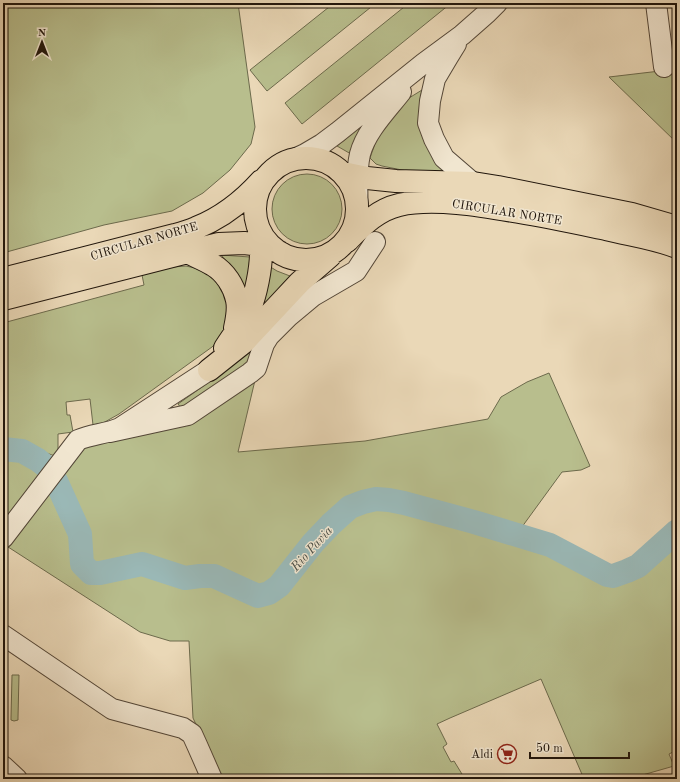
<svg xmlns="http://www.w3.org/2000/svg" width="680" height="782" font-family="'Old Standard TT',serif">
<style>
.green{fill:#b8be8d;stroke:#6c6a4c}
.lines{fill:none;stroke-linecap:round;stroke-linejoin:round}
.river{stroke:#9ab8b6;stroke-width:24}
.minor-casing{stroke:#534637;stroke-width:22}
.major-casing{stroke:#21160c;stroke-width:24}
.minor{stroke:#f1e6d0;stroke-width:20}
.major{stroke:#ead8b7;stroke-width:22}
.labels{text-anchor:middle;stroke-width:3;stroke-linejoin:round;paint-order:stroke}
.street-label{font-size:12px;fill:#21160c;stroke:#f1e6d0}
.poi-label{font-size:12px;fill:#21160c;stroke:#f1e6d0;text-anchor:end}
.water-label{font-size:13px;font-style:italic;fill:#4b4f48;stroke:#f1e6d0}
</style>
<rect width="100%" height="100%" fill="#ead8b7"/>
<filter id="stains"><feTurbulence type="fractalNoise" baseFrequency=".005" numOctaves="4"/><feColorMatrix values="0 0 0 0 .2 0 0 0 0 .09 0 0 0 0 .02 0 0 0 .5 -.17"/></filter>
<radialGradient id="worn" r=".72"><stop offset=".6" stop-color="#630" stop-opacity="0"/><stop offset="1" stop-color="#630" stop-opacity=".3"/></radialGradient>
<path class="green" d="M 3,3 L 238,3 L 255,127 L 251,144 L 230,170 L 203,193 L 172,211 L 104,225 L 3,253 Z
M 334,3 L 376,3 L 267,91 L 250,70 Z
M 409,3 L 450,4 L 302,124 L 285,103 Z
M 677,69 L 677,143 L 609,77 Z
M 422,90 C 417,111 418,134 431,153 C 436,160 442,166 445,173 L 407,171 L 382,166 L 376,164 L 370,158 L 377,138 L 396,112 L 409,98 Z
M 375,111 L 351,154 L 337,146 L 347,138 Z
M272 209a35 35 0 1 1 70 0a35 35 0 1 1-70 0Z
M 221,255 L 250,257 L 246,291 L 237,273 Z
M 186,266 L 199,269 L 210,276 L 219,285 L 224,293 L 226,301 L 228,311 L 225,331 L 219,340 L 212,347 L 119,414 L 103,423 L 93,425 L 90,399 L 66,402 L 67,415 L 70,415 L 73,432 L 58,434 L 58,457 C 43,452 18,442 3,445 L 3,323 L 144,285 L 142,275 L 172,267 Z
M 269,266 L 277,271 L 290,276 L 260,309 Z
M 260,337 L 252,364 L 184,412 L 178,404 L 233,365 Z
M 549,373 L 590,466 L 581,470 L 562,472 L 519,531 L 526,533 L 549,548 L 598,576 L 608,580 L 629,574 L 637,570 L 677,535 L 677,750 L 669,754 L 674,766 L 639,776 L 639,779 L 584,779 L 541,679 L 450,718 L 437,724 L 447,744 L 443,747 L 451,762 L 454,761 L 465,779 L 222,779 L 193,718 L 189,641 L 170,641 L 140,632 L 5,545 L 76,449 L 113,437 L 256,376 L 238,452 L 365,441 L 488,419 L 501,397 L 527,382 Z
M 3,455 C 7,455 12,454 16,455 C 29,458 37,469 43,479 L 3,532 Z
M 12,675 L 19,675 L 18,717 L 18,720 L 14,721 L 11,720 L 11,718 Z"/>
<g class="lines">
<path class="river" d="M 3,449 L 22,451 L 38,460 L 48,468 L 56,481 L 80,534 L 82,564 L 91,573 L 100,573 L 142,564 L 185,578 L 200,576 L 214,576 L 258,596 L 269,593 L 279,586 L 313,543 L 331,524 L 350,507 L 363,502 L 376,499 L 389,500 L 404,503 L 474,522 L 550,545 L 607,575 L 613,576 L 627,571 L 638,566 L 677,531"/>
<g class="minor-casing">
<path id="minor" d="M 656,3 L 664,67
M 456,44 L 448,57 L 435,79 L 430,101 L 428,123 L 434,139 L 444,158 L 473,183
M 294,159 L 305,154 L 322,144 L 338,132 L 424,63 L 462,35 L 487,13 L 497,3
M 358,210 C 357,192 356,172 360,154 C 366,131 387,110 401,92
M 110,432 L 188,415 L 250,373 L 256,368 L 264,344 L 269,336 L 289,316 L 313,296 L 356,271 L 375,242
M 3,538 L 78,440 C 92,434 106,434 120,428 L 209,370
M 3,635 L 112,709 L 183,728 L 192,734 L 197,745 L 212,779
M 3,766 L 17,779"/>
</g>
<g class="major-casing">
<path id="major" d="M255 209a51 51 0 1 1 102 0a51 51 0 1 1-102 0Z
M 343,173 L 367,178 L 396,181 L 473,183 L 498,187 L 632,214 L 677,227
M 347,241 C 362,226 377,210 399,205 C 434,197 484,206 519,212 C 549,217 577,223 606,229 C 630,235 654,238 677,247
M 187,252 C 195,256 205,260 213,265 C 225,272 234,286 237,300 C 239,309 237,319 235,328
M 3,279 L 175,235 C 182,233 189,231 196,228 C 221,218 243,201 261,181
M 3,299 L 219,244 L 244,243 L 261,245 L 279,252
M 225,348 C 233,335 244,322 250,308 C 256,294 261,268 261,253 C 261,245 260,238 259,231
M 209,370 L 243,343 L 300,282 L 330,256"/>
</g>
<use href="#minor" class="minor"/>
<use href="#major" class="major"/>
</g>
<defs>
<g id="supermarket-ring" transform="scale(1)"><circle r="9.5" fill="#f1e6d0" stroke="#8f2418" stroke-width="1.5"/><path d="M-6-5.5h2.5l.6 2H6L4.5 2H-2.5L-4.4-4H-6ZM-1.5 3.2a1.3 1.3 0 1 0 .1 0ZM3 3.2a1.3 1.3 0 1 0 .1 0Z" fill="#8f2418"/></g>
</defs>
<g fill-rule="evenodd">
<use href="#supermarket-ring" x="507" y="754"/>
</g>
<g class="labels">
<g class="street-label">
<text transform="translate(507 212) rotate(9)" y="4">CIRCULAR NORTE</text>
<text transform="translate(144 241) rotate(-16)" y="4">CIRCULAR NORTE</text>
</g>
<g class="poi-label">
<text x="493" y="758">Aldi</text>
</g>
<g class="water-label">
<text transform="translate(311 548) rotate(-48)" y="5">Rio Pavia</text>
</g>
</g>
<rect width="680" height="782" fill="none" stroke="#ead8b7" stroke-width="16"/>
<rect x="4" y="4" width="672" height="774" fill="none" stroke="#21160c" stroke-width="2"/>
<rect x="8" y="8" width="664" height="766" fill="none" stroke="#21160c"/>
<g transform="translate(42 42)" stroke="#f1e6d0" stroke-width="3" paint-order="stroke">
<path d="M0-3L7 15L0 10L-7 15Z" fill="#21160c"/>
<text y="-6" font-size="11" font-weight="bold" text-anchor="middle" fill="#21160c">N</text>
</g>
<path d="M530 752v6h99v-6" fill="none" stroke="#21160c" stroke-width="2"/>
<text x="536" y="752" font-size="12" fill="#21160c" stroke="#f1e6d0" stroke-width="3" paint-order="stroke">50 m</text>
<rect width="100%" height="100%" filter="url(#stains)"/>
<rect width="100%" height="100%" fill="url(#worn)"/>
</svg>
